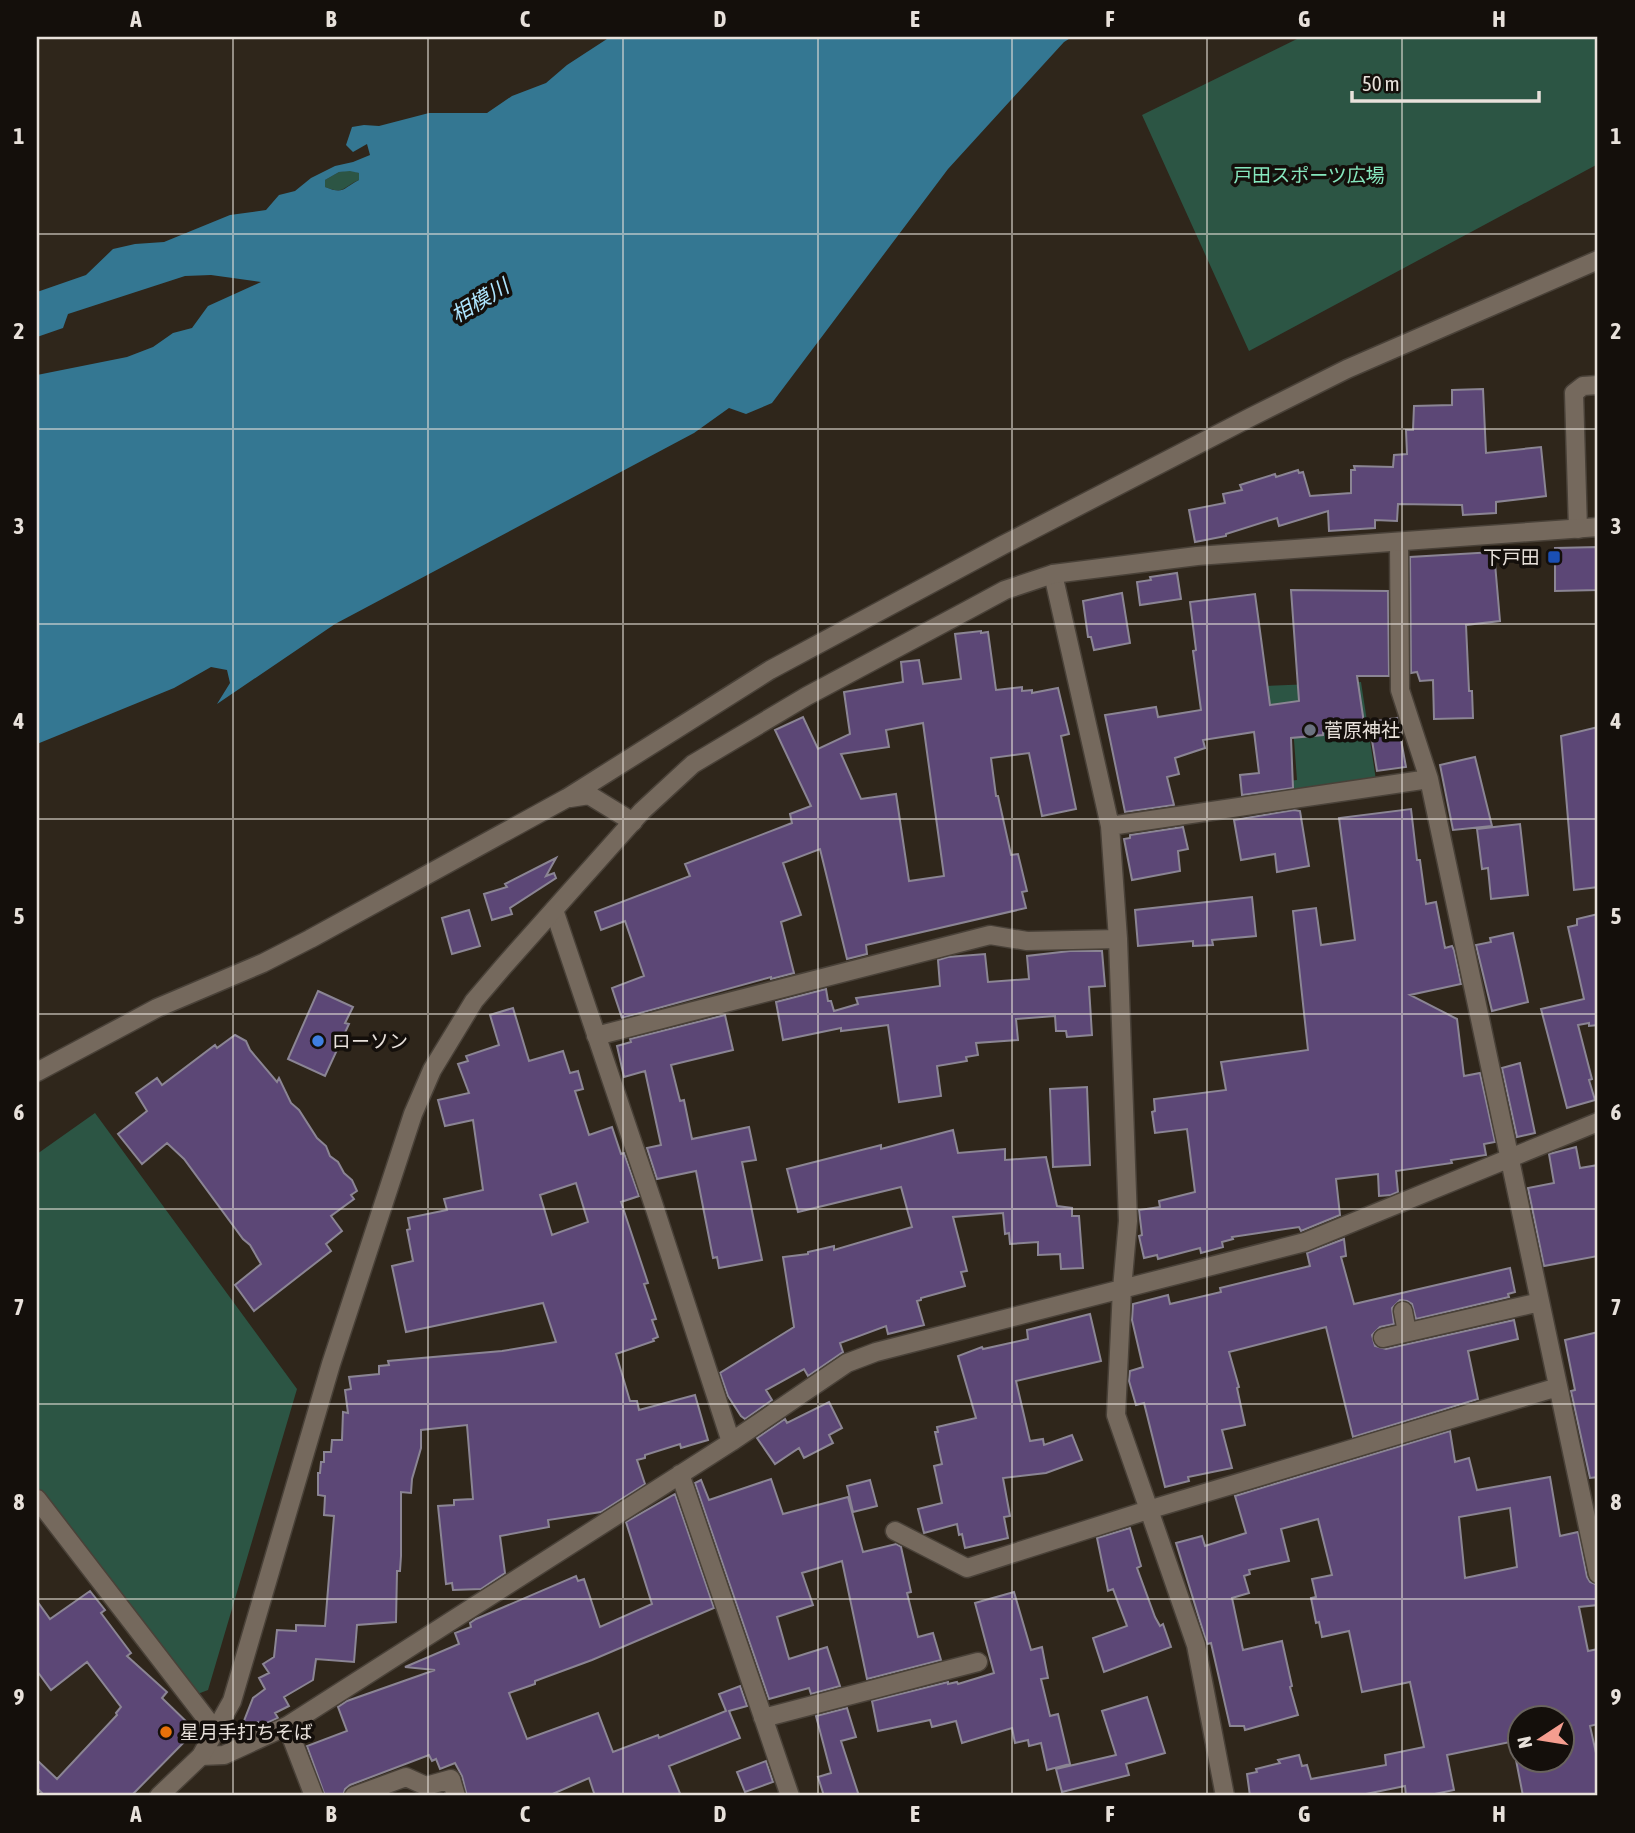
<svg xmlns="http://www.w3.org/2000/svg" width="1635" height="1833" font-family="'Asap Condensed','Noto Sans JP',sans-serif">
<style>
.green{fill:#2c5544}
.water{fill:#347792;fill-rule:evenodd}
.building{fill:#5c4776;stroke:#8b8594;stroke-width:2;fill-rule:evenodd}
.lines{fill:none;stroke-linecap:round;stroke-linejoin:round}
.minor-casing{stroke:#494138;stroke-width:21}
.tertiary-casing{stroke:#494138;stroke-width:21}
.minor{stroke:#75695d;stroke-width:18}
.tertiary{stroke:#75695d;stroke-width:18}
.grid{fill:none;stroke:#e8e1db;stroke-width:2;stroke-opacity:0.55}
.transit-dot{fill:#1a4fb4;stroke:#140f0b;stroke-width:2.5}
.worship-dot{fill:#6b7280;stroke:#140f0b;stroke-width:2.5}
.shop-dot{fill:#3f7fe0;stroke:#140f0b;stroke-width:2.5}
.food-dot{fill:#e8710a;stroke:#140f0b;stroke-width:2.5}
.labels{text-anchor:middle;stroke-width:7;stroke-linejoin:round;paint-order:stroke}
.park-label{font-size:19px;fill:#86e7be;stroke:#140f0b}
.poi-label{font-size:19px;fill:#e8e1db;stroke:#140f0b;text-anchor:start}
.water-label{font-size:21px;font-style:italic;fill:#aee5fe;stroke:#140f0b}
.neatline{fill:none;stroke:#e8e1db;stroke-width:2.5}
.grid-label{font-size:23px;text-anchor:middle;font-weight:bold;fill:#e8e1db}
</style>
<rect width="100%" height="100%" fill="#2f261b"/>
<path class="green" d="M 1301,37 L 1598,37 L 1598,164 L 1249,351 L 1142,115 Z
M 350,170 L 359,173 L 359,180 C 342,187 345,195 325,187 L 325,180 L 339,172 Z
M 1361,682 L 1376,780 L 1271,795 L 1271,783 L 1297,780 L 1293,727 L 1266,728 L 1263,686 Z
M 95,1113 L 297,1389 L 208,1690 L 195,1695 L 37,1493 L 37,1154 Z"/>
<path class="water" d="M 610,37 L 1072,37 L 1064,42 L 948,169 L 772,403 L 746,414 L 729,408 L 694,433 L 335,624 L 217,704 L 230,683 L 227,670 L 211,667 L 174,688 L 37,744 L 37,375 L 127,357 L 153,347 L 173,333 L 192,328 L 208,306 L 261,282 L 211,275 L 185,276 L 68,314 L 63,328 L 37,337 L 37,292 L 86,275 L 113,249 L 135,244 L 164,242 L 230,215 L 266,210 L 279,195 L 295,191 L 311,178 L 335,166 L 353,162 L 370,155 L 367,144 L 353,152 L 346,145 L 352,127 L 364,125 L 379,126 L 429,113 L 487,113 L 512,96 L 546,83 L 567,65 ZM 350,171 L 359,173 L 359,180 C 343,188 344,195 325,187 L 325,180 L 339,172 Z"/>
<path class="building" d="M 1483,389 L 1486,453 L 1541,447 L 1546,496 L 1496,502 L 1496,513 L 1463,515 L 1462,505 L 1398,504 L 1397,521 L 1375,520 L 1375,528 L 1329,531 L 1328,511 L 1279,526 L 1277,518 L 1226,534 L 1226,536 L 1195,542 L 1189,510 L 1225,503 L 1223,494 L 1242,490 L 1240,485 L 1275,474 L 1276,477 L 1298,470 L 1299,473 L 1303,472 L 1310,496 L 1351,493 L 1351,470 L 1355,470 L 1354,466 L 1393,467 L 1394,455 L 1407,454 L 1406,430 L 1413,430 L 1414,406 L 1452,405 L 1452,390 Z
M 1598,547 L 1598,590 L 1555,591 L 1555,548 Z
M 1494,552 L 1500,621 L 1466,625 L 1469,691 L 1472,691 L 1473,718 L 1434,719 L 1433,680 L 1420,681 L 1417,672 L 1411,673 L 1410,557 Z
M 1177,573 L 1181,599 L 1140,605 L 1137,582 L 1151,580 L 1150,577 Z
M 1291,590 L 1388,591 L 1389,676 L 1357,676 L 1364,723 L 1323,728 L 1323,735 L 1291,738 L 1293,788 L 1242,795 L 1240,775 L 1259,773 L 1254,732 L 1203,740 L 1205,748 L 1175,758 L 1179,774 L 1167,777 L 1174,805 L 1125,812 L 1105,715 L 1156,707 L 1158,717 L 1201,710 L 1193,651 L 1196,650 L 1190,602 L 1255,594 L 1270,705 L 1299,701 Z
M 1122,593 L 1130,643 L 1094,650 L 1091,637 L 1088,637 L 1083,601 Z
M 981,631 L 981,633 L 988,632 L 996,690 L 1022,687 L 1022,691 L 1032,690 L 1032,693 L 1058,688 L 1069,734 L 1061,736 L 1076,809 L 1042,816 L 1029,753 L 991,758 L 996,796 L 998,796 L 1011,855 L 1018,854 L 1027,891 L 1022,892 L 1026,908 L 866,945 L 867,954 L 847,959 L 820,849 L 783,863 L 801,915 L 781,922 L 794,973 L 771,979 L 771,977 L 622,1018 L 612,988 L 644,976 L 625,921 L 601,930 L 595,912 L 690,876 L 685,864 L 792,823 L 790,814 L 811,806 L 775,730 L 803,717 L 818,749 L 850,734 L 844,692 L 903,682 L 901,662 L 919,660 L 923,684 L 961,679 L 955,634 ZM 923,723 L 944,876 L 909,881 L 896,794 L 861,799 L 841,754 L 889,747 L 886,730 Z
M 1397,718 L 1406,767 L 1377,771 L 1369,722 Z
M 1598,727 L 1598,887 L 1574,890 L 1561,736 Z
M 1475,757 L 1492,826 L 1453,830 L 1440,765 Z
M 1411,809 L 1417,860 L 1420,860 L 1426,904 L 1436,902 L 1445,948 L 1452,946 L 1454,950 L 1461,984 L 1410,995 L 1457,1019 L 1464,1076 L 1480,1073 L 1495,1142 L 1484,1144 L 1486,1155 L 1451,1160 L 1452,1163 L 1396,1171 L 1398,1192 L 1391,1195 L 1379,1196 L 1378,1174 L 1336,1179 L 1340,1215 L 1301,1231 L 1299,1227 L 1232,1237 L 1233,1239 L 1222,1242 L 1223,1247 L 1201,1253 L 1200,1248 L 1158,1259 L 1157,1255 L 1144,1258 L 1139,1236 L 1142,1235 L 1139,1210 L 1160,1207 L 1159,1201 L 1195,1192 L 1187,1129 L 1155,1133 L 1152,1112 L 1155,1111 L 1154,1099 L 1226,1090 L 1221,1062 L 1308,1050 L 1293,911 L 1316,908 L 1321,945 L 1355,940 L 1339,818 Z
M 1294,810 L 1300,811 L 1309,866 L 1277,872 L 1275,854 L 1241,860 L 1234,820 Z
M 1520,824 L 1528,895 L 1491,899 L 1488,868 L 1482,869 L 1477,829 Z
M 1183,827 L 1188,849 L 1178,851 L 1180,871 L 1132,880 L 1124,839 L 1130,838 L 1130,835 Z
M 556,858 L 546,876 L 554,873 L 556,878 L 510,908 L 512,914 L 492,920 L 484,894 L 507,887 L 505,884 Z
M 1252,897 L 1256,936 L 1212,940 L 1213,945 L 1193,946 L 1193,941 L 1138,946 L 1135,910 Z
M 469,910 L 480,946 L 452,954 L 442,918 Z
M 1598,914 L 1598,1025 L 1589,1026 L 1589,1023 L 1578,1025 L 1592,1079 L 1589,1080 L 1595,1100 L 1567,1108 L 1541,1009 L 1584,999 L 1568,927 L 1577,925 L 1577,919 Z
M 1513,933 L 1528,1002 L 1492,1011 L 1476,945 L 1491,942 L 1490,938 Z
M 1070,951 L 1102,951 L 1105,986 L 1089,987 L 1092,1035 L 1067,1037 L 1066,1031 L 1056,1031 L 1055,1016 L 1016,1019 L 1018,1040 L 976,1043 L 978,1055 L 966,1057 L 967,1061 L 937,1066 L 941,1096 L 899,1102 L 888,1025 L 841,1031 L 841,1028 L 783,1040 L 776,1002 L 826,989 L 828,1001 L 831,1001 L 834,1011 L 858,1004 L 856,998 L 940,986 L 938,960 L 948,957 L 985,954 L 988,982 L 1029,979 L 1027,956 Z
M 318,991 L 353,1007 L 345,1023 L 349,1024 L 325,1076 L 288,1059 Z
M 513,1008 L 529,1061 L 563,1051 L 570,1073 L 578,1071 L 583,1089 L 575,1091 L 589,1135 L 612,1127 L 621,1154 L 624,1153 L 639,1196 L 621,1202 L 648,1283 L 644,1284 L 656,1319 L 652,1320 L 658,1337 L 653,1339 L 654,1341 L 616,1354 L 630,1401 L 637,1401 L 639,1410 L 695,1395 L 708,1440 L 681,1448 L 680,1444 L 645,1455 L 645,1458 L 637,1460 L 645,1484 L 601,1512 L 548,1520 L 549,1527 L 500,1536 L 505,1573 L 481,1589 L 453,1590 L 452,1583 L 446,1584 L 438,1506 L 454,1505 L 454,1500 L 473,1499 L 467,1425 L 421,1430 L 421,1448 L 412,1479 L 411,1493 L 401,1492 L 401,1556 L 400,1571 L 397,1571 L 396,1622 L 357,1625 L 354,1662 L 316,1659 L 313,1680 L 284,1697 L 289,1706 L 275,1713 L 278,1718 L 260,1726 L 258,1722 L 240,1731 L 253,1698 L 265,1689 L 259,1678 L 269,1673 L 263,1664 L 274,1657 L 277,1630 L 296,1631 L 296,1625 L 325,1626 L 334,1516 L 324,1515 L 325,1496 L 318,1495 L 318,1473 L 320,1473 L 321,1462 L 324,1462 L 324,1452 L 331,1452 L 332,1440 L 342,1440 L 343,1412 L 348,1413 L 345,1390 L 351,1389 L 349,1377 L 379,1374 L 379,1366 L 389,1365 L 388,1361 L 502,1351 L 556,1342 L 543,1303 L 406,1332 L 392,1266 L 413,1261 L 407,1230 L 410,1229 L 408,1218 L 447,1210 L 444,1199 L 483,1190 L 473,1120 L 445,1126 L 438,1100 L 469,1093 L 458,1064 L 468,1061 L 466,1056 L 499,1045 L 490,1015 ZM 576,1183 L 588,1222 L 552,1235 L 540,1195 Z
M 725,1015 L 733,1050 L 671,1065 L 680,1101 L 684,1100 L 692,1139 L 749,1127 L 756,1160 L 742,1162 L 762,1260 L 719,1268 L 717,1257 L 713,1258 L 696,1171 L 657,1179 L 647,1148 L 661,1145 L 645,1071 L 624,1077 L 617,1046 L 631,1042 L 630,1039 Z
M 235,1035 L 246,1041 L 250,1050 L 277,1082 L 279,1078 L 291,1103 L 299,1110 L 317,1138 L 326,1146 L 330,1156 L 338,1162 L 344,1173 L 352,1180 L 357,1191 L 351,1195 L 354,1199 L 331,1216 L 342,1231 L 326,1244 L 331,1251 L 254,1311 L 235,1285 L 261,1264 L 250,1245 L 243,1239 L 184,1159 L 167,1143 L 142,1164 L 118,1134 L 147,1111 L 136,1093 L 157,1078 L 162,1085 L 215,1045 L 217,1048 Z
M 1520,1063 L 1535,1133 L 1517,1137 L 1502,1068 Z
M 1087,1087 L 1090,1165 L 1053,1167 L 1050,1089 Z
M 953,1130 L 958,1153 L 1005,1149 L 1005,1160 L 1046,1157 L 1057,1206 L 1072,1208 L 1072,1216 L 1079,1216 L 1083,1268 L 1061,1269 L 1060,1254 L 1038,1255 L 1038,1242 L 1010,1244 L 1009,1233 L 1005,1234 L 1003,1213 L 953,1217 L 967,1271 L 961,1272 L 965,1286 L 921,1298 L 921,1300 L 917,1301 L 924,1325 L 888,1334 L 886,1326 L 840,1343 L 843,1352 L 808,1376 L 804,1369 L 766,1390 L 772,1400 L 745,1419 L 741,1416 L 728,1396 L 720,1373 L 794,1327 L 783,1257 L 808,1254 L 808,1252 L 834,1246 L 834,1250 L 912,1227 L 901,1187 L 798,1212 L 787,1169 L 881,1145 L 881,1149 Z
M 1576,1147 L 1580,1168 L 1598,1165 L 1598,1256 L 1544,1266 L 1528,1188 L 1554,1183 L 1549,1154 Z
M 1344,1239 L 1346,1256 L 1341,1257 L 1354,1304 L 1510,1268 L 1515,1292 L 1508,1294 L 1509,1297 L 1416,1319 L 1412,1304 L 1407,1301 L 1400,1300 L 1392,1308 L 1394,1324 L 1380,1327 L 1372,1335 L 1375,1346 L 1386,1349 L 1514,1320 L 1518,1339 L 1468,1351 L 1478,1399 L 1353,1437 L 1326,1327 L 1229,1352 L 1239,1387 L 1237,1388 L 1245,1425 L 1222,1430 L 1232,1468 L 1188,1477 L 1189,1481 L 1165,1487 L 1144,1403 L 1136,1405 L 1129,1381 L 1130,1371 L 1143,1367 L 1132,1320 L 1133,1304 L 1168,1295 L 1170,1304 L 1221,1292 L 1220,1288 L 1310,1266 L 1307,1253 Z
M 1090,1314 L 1101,1361 L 1016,1381 L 1030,1441 L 1043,1439 L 1044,1445 L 1072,1435 L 1082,1460 L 1046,1473 L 1003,1478 L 1010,1516 L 1004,1517 L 1008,1538 L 965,1548 L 962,1534 L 959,1535 L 957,1524 L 924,1533 L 918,1509 L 942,1503 L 934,1466 L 942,1464 L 935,1432 L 938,1432 L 937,1427 L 976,1418 L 958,1356 L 982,1347 L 983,1349 L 1028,1339 L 1027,1330 Z
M 1598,1332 L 1598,1477 L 1590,1478 L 1571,1391 L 1575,1390 L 1565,1340 Z
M 829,1402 L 842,1428 L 829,1435 L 833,1443 L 804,1458 L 799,1448 L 775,1464 L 757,1438 L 785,1419 L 787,1423 Z
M 1450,1431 L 1455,1462 L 1469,1458 L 1477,1490 L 1550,1477 L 1560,1536 L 1578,1532 L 1587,1577 L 1590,1582 L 1598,1585 L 1598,1605 L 1579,1607 L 1588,1651 L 1598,1649 L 1598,1724 L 1590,1726 L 1598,1762 L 1598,1796 L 1523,1796 L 1516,1760 L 1562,1760 L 1562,1718 L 1520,1718 L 1520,1740 L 1447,1755 L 1454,1790 L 1425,1796 L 1406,1796 L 1405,1786 L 1356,1796 L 1250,1796 L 1247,1774 L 1257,1772 L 1256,1769 L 1280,1763 L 1278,1760 L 1299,1755 L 1302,1766 L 1307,1765 L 1311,1779 L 1386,1765 L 1385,1755 L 1424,1747 L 1410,1682 L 1362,1692 L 1349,1631 L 1322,1637 L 1319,1622 L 1316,1623 L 1311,1598 L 1316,1597 L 1312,1579 L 1332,1575 L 1318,1519 L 1281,1529 L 1289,1561 L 1249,1570 L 1250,1574 L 1244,1576 L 1249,1593 L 1232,1598 L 1243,1650 L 1282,1641 L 1292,1686 L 1290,1687 L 1298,1715 L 1245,1730 L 1244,1726 L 1230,1726 L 1211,1643 L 1207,1644 L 1176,1543 L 1202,1536 L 1205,1546 L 1246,1533 L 1235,1496 ZM 1510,1508 L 1517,1567 L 1465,1578 L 1459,1517 Z
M 771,1479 L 783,1514 L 848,1497 L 863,1552 L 896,1544 L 901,1547 L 911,1592 L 907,1593 L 918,1637 L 933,1633 L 941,1660 L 867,1679 L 842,1561 L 802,1573 L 813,1605 L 777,1617 L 789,1659 L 827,1647 L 840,1686 L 811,1694 L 809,1688 L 769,1699 L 695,1483 L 701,1480 L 709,1500 Z
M 870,1480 L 877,1506 L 853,1512 L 847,1486 Z
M 675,1494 L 714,1608 L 592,1660 L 535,1681 L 535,1684 L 509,1693 L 527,1739 L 598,1713 L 613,1752 L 658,1735 L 659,1738 L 726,1711 L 719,1694 L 740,1686 L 747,1706 L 729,1711 L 740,1738 L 669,1766 L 681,1796 L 595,1796 L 589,1778 L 548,1796 L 467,1796 L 462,1776 L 455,1763 L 440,1769 L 436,1759 L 432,1761 L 429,1755 L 350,1785 L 345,1789 L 343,1796 L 325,1796 L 307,1746 L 347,1731 L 338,1707 L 347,1701 L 435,1670 L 405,1667 L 459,1644 L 455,1633 L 471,1627 L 470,1623 L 476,1619 L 576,1576 L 578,1581 L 584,1579 L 600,1627 L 652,1604 L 626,1522 Z
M 1130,1528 L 1141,1566 L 1137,1568 L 1155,1617 L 1160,1626 L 1163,1624 L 1171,1647 L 1104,1672 L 1093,1638 L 1127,1626 L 1113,1589 L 1108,1591 L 1097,1538 Z
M 90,1591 L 105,1610 L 101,1613 L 131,1653 L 127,1656 L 167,1692 L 162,1698 L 194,1729 L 191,1732 L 192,1734 L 131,1796 L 41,1796 L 43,1794 L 37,1788 L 37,1760 L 57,1779 L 117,1715 L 116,1713 L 121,1707 L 87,1662 L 51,1690 L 37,1671 L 37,1601 L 50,1619 Z
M 1014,1592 L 1031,1650 L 1042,1647 L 1048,1678 L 1041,1679 L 1050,1716 L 1058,1714 L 1070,1764 L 1047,1770 L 1041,1743 L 1029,1746 L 1028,1740 L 1015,1743 L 1012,1728 L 962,1743 L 956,1721 L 932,1727 L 930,1720 L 878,1731 L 872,1701 L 948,1682 L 948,1684 L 957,1682 L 958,1684 L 994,1673 L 975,1603 Z
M 1147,1697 L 1165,1753 L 1126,1764 L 1129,1775 L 1062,1792 L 1056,1769 L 1116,1755 L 1102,1711 Z
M 847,1708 L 856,1737 L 841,1741 L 859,1796 L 824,1796 L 818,1777 L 831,1773 L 816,1716 Z
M 766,1761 L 773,1782 L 745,1792 L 737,1772 Z"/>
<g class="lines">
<g class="minor-casing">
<path id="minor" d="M 1578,529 L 1574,393 L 1583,386 L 1598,385
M 1399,542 L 1400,690 L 1429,779 L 1598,1574
M 1053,574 L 1110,826 L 1118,939 L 1128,1221 L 1122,1289 L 1116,1415 L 1196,1645 L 1225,1796
M 570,798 L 589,795 L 633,822
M 1110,826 L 1429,779
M 554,910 L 653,1203 L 731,1442
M 596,1036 L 990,935 L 1027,941 L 1118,939
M 37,1072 L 157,1008 L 263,963 L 310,939 L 567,798 L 770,670 L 1003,545 L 1251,417 L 1347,369 L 1598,260
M 1403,1311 L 1407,1332
M 1383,1338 L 1540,1302
M 680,1474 L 790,1796
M 37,1499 L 215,1730
M 895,1531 L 967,1568 L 1148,1510 L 1558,1387
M 763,1718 L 978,1662
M 287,1726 L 314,1796
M 201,1756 L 224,1755 L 287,1726 L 731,1442 L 847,1363 L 876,1352 L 1305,1242 L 1598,1122
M 354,1796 L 406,1777 L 426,1786 L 451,1779 L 456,1796"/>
</g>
<g class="tertiary-casing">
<path id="tertiary" d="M 159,1796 L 201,1756 L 232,1701 L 331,1364 L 413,1114 L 432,1070 L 474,1001 L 503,967 L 642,811 L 693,764 L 807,696 L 968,610 L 1005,590 L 1053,574 L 1197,556 L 1598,527"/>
</g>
<use href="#minor" class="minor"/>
<use href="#tertiary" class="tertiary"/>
</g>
<path class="grid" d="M 233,37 L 233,1796M 428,37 L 428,1796M 623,37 L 623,1796M 818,37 L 818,1796M 1012,37 L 1012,1796M 1207,37 L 1207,1796M 1402,37 L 1402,1796M 37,234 L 1598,234M 37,429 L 1598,429M 37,624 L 1598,624M 37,819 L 1598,819M 37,1014 L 1598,1014M 37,1209 L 1598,1209M 37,1404 L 1598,1404M 37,1599 L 1598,1599"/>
<rect class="transit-dot" x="1547" y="550" width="14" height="14" rx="3.5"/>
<circle class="worship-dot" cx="1310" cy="730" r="7"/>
<circle class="shop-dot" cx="318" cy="1041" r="7"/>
<circle class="food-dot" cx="166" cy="1732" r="7"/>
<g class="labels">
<g class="park-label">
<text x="1309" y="182">戸田スポーツ広場</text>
</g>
<g class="poi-label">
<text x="1540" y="564" text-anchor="end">下戸田</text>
<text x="1324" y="737">菅原神社</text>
<text x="332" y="1048">ローソン</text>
<text x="180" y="1739">星月手打ちそば</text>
</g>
<g class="water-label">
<text transform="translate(480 301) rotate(-31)" y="7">相模川</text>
</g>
</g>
<rect width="1635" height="1833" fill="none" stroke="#140f0b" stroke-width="77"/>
<g transform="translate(1541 1739) rotate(258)"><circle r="33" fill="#140f0b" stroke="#69635e" stroke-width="2"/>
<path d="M0-5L12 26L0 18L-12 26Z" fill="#f59d8f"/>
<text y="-10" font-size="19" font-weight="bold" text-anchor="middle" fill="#e8e1db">N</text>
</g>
<path d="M1352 91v10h187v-10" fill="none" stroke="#e8e1db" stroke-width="3.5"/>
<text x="1362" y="91" font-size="21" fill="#e8e1db" stroke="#140f0b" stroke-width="5" paint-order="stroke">50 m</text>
<rect x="38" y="38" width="1558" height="1756" class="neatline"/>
<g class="grid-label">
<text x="136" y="27">A</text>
<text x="331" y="27">B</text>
<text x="525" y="27">C</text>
<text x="720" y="27">D</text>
<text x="915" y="27">E</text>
<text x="1110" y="27">F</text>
<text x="1304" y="27">G</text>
<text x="1499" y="27">H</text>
<text x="19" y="144">1</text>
<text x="1616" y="144">1</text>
<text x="19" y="339">2</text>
<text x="1616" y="339">2</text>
<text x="19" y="534">3</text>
<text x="1616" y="534">3</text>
<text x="19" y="729">4</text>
<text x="1616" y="729">4</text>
<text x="19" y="924">5</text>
<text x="1616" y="924">5</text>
<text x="19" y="1120">6</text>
<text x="1616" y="1120">6</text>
<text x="19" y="1315">7</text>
<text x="1616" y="1315">7</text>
<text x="19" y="1510">8</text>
<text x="1616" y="1510">8</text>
<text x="19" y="1705">9</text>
<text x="1616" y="1705">9</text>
<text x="136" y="1822">A</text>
<text x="331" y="1822">B</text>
<text x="525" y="1822">C</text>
<text x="720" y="1822">D</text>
<text x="915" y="1822">E</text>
<text x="1110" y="1822">F</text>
<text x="1304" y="1822">G</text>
<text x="1499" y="1822">H</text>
</g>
</svg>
